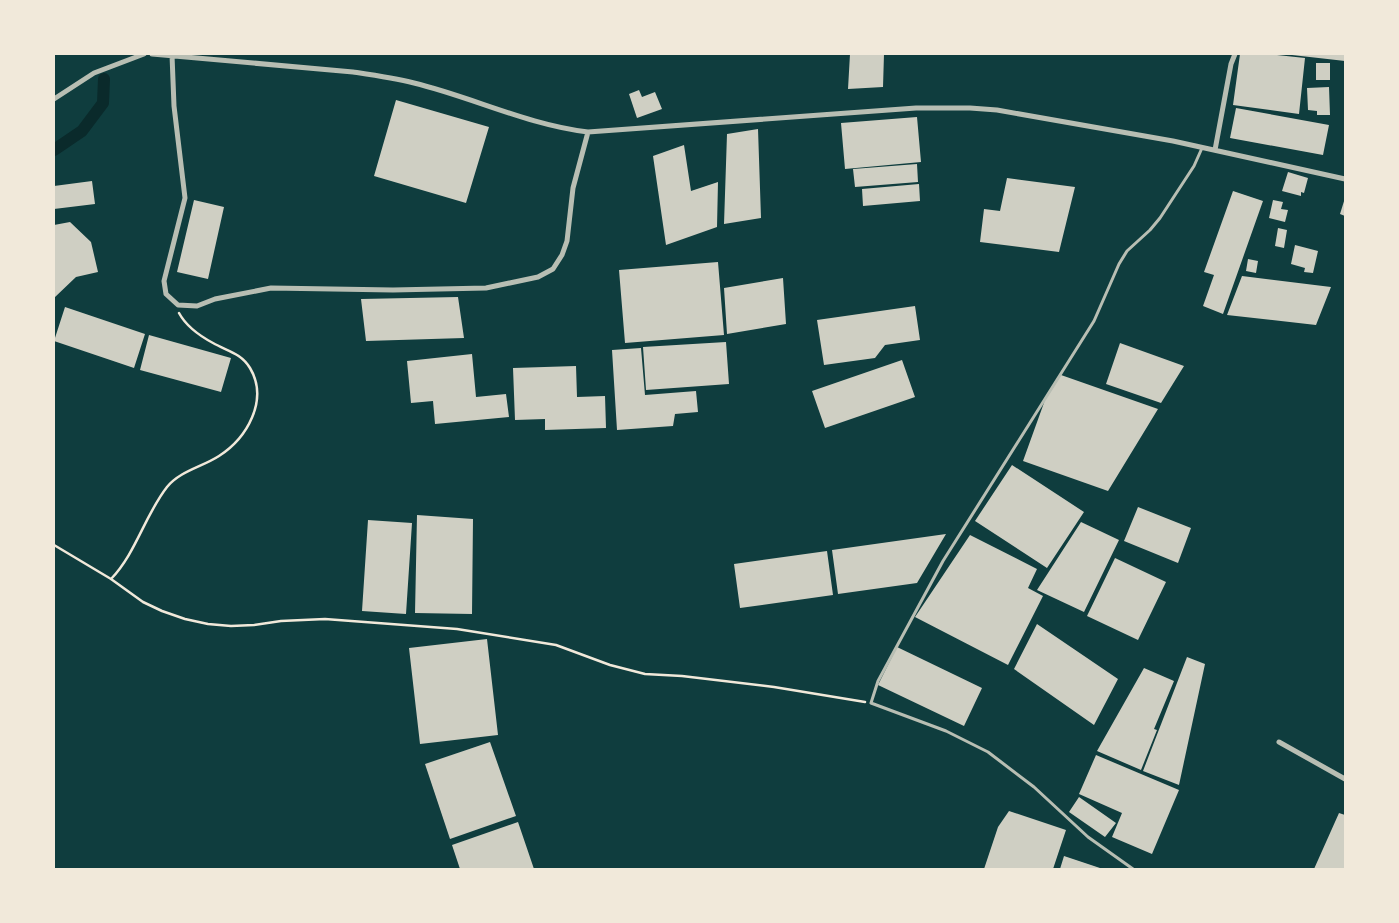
<svg xmlns="http://www.w3.org/2000/svg" width="1399" height="923" font-family="'Alegreya Sans',sans-serif">
<style>
.lines{fill:none;stroke-linecap:round;stroke-linejoin:round}
.canal{stroke:#0a2a2b;stroke-width:12}
.building{fill:#cfcfc3}
.path{stroke:#f1e9da;stroke-width:2.5}
.service{stroke:#b8beb3;stroke-width:3}
.minor{stroke:#b8beb3;stroke-width:5}
</style>
<rect width="100%" height="100%" fill="#0f3d3e"/>
<g class="lines">
<path class="canal" d="M 54,150 L 82,131 L 103,103 L 104,79"/>
</g>
<path class="building" d="M 850,54 L 884,54 L 883,87 L 848,89 Z
M 1240,54 L 1268,54 L 1305,58 L 1299,114 L 1233,105 Z
M 1292,54 L 1345,54 L 1345,61 L 1292,55 Z
M 1316,63 L 1330,63 L 1330,80 L 1316,80 Z
M 1329,87 L 1330,115 L 1317,115 L 1317,111 L 1308,110 L 1307,88 Z
M 639,90 L 642,97 L 655,92 L 662,109 L 637,118 L 629,94 Z
M 396,100 L 489,127 L 466,203 L 374,176 Z
M 1236,108 L 1329,125 L 1323,155 L 1230,138 Z
M 917,117 L 921,162 L 845,169 L 841,123 Z
M 758,129 L 761,218 L 724,224 L 727,134 Z
M 684,145 L 691,191 L 718,182 L 717,227 L 666,245 L 653,156 Z
M 917,164 L 918,182 L 855,187 L 853,169 Z
M 1288,172 L 1308,178 L 1304,193 L 1301,192 L 1301,196 L 1282,191 Z
M 1007,178 L 1075,187 L 1059,252 L 980,242 L 984,209 L 1000,211 Z
M 92,181 L 95,204 L 54,209 L 54,186 Z
M 919,184 L 920,201 L 863,206 L 862,189 Z
M 1233,191 L 1263,201 L 1223,314 L 1203,306 L 1214,275 L 1204,272 Z
M 1345,198 L 1345,216 L 1340,214 Z
M 194,200 L 224,207 L 208,279 L 177,272 Z
M 1273,200 L 1283,202 L 1281,209 L 1288,210 L 1285,222 L 1269,218 Z
M 70,222 L 91,242 L 98,272 L 76,277 L 54,298 L 54,225 Z
M 1278,228 L 1287,230 L 1284,248 L 1275,246 Z
M 1295,245 L 1318,251 L 1313,273 L 1304,272 L 1305,268 L 1291,264 Z
M 1248,259 L 1258,261 L 1256,273 L 1246,271 Z
M 718,262 L 724,335 L 625,343 L 619,270 Z
M 1242,276 L 1331,287 L 1316,325 L 1227,315 Z
M 783,278 L 786,324 L 727,334 L 724,288 Z
M 458,297 L 464,338 L 366,341 L 361,299 Z
M 915,306 L 920,340 L 885,345 L 875,358 L 824,365 L 817,320 Z
M 65,307 L 145,334 L 134,368 L 54,341 Z
M 149,335 L 231,358 L 221,392 L 140,370 Z
M 726,342 L 729,384 L 646,390 L 643,347 Z
M 1120,343 L 1184,366 L 1161,403 L 1106,384 Z
M 641,348 L 645,395 L 696,391 L 698,412 L 675,414 L 673,426 L 617,430 L 612,350 Z
M 472,354 L 476,397 L 506,394 L 509,417 L 435,424 L 433,401 L 411,403 L 407,361 Z
M 902,360 L 915,397 L 825,428 L 812,391 Z
M 576,366 L 577,397 L 605,396 L 606,428 L 545,430 L 545,419 L 515,420 L 513,368 Z
M 1061,375 L 1158,409 L 1108,491 L 1023,461 L 1045,400 Z
M 1012,465 L 1084,512 L 1047,568 L 975,521 Z
M 1138,507 L 1191,528 L 1178,563 L 1124,541 Z
M 417,515 L 473,519 L 472,614 L 415,613 Z
M 368,520 L 412,523 L 406,614 L 362,611 Z
M 1081,522 L 1119,540 L 1084,612 L 1037,590 Z
M 946,534 L 917,583 L 838,594 L 832,550 Z
M 970,535 L 1037,569 L 1028,588 L 1043,596 L 1008,665 L 915,617 Z
M 827,551 L 833,595 L 740,608 L 734,564 Z
M 1115,558 L 1166,582 L 1138,640 L 1087,616 Z
M 1037,624 L 1118,679 L 1094,725 L 1014,669 Z
M 487,639 L 498,735 L 420,744 L 409,648 Z
M 897,647 L 982,688 L 964,726 L 878,685 Z
M 1187,657 L 1205,664 L 1179,785 L 1143,771 Z
M 1144,668 L 1174,681 L 1154,729 L 1157,730 L 1141,770 L 1097,751 Z
M 490,742 L 516,816 L 450,839 L 425,764 Z
M 1096,755 L 1179,790 L 1152,854 L 1112,837 L 1122,813 L 1079,794 Z
M 1079,797 L 1116,823 L 1105,837 L 1069,812 Z
M 1009,811 L 1066,830 L 1053,869 L 984,869 L 998,827 Z
M 1339,813 L 1345,815 L 1345,869 L 1314,869 Z
M 518,822 L 534,869 L 460,869 L 452,845 Z
M 1064,856 L 1103,869 L 1060,869 Z"/>
<g class="lines">
<path class="path" d="M 54,545 L 111,579 L 143,602 L 162,611 L 185,619 L 208,624 L 231,626 L 254,625 L 281,621 L 325,619 L 457,629 L 556,645 L 610,665 L 645,674 L 682,676 L 774,687 L 865,702
M 111,579 C 136,553 145,515 167,487 C 180,471 202,467 219,456 C 247,438 269,400 250,368 C 241,353 227,351 213,343 C 200,336 186,326 179,313"/>
<path class="service" d="M 1133,869 L 1088,837 L 1034,787 L 988,752 L 946,731 L 871,703 L 878,681 L 943,561 L 1094,321 L 1119,264 L 1127,251 L 1150,230 L 1160,218 L 1194,166 L 1202,148"/>
<path class="minor" d="M 152,54 L 353,72 C 373,75 394,78 414,83 C 472,97 528,125 588,132 L 916,108 L 970,108 L 997,110 L 1173,141 L 1345,179
M 172,55 L 174,106 L 185,198 L 164,281 L 166,294 L 178,305 L 197,306 L 215,299 L 271,288 L 393,290 L 486,288 L 538,277 L 553,269 L 562,255 L 567,241 L 573,188 L 588,132
M 54,99 L 94,73 L 144,54
M 1215,150 L 1231,64 L 1235,54
M 1279,742 L 1345,779"/>
</g>
<rect width="1399" height="923" fill="none" stroke="#f1e9da" stroke-width="110"/>
</svg>
